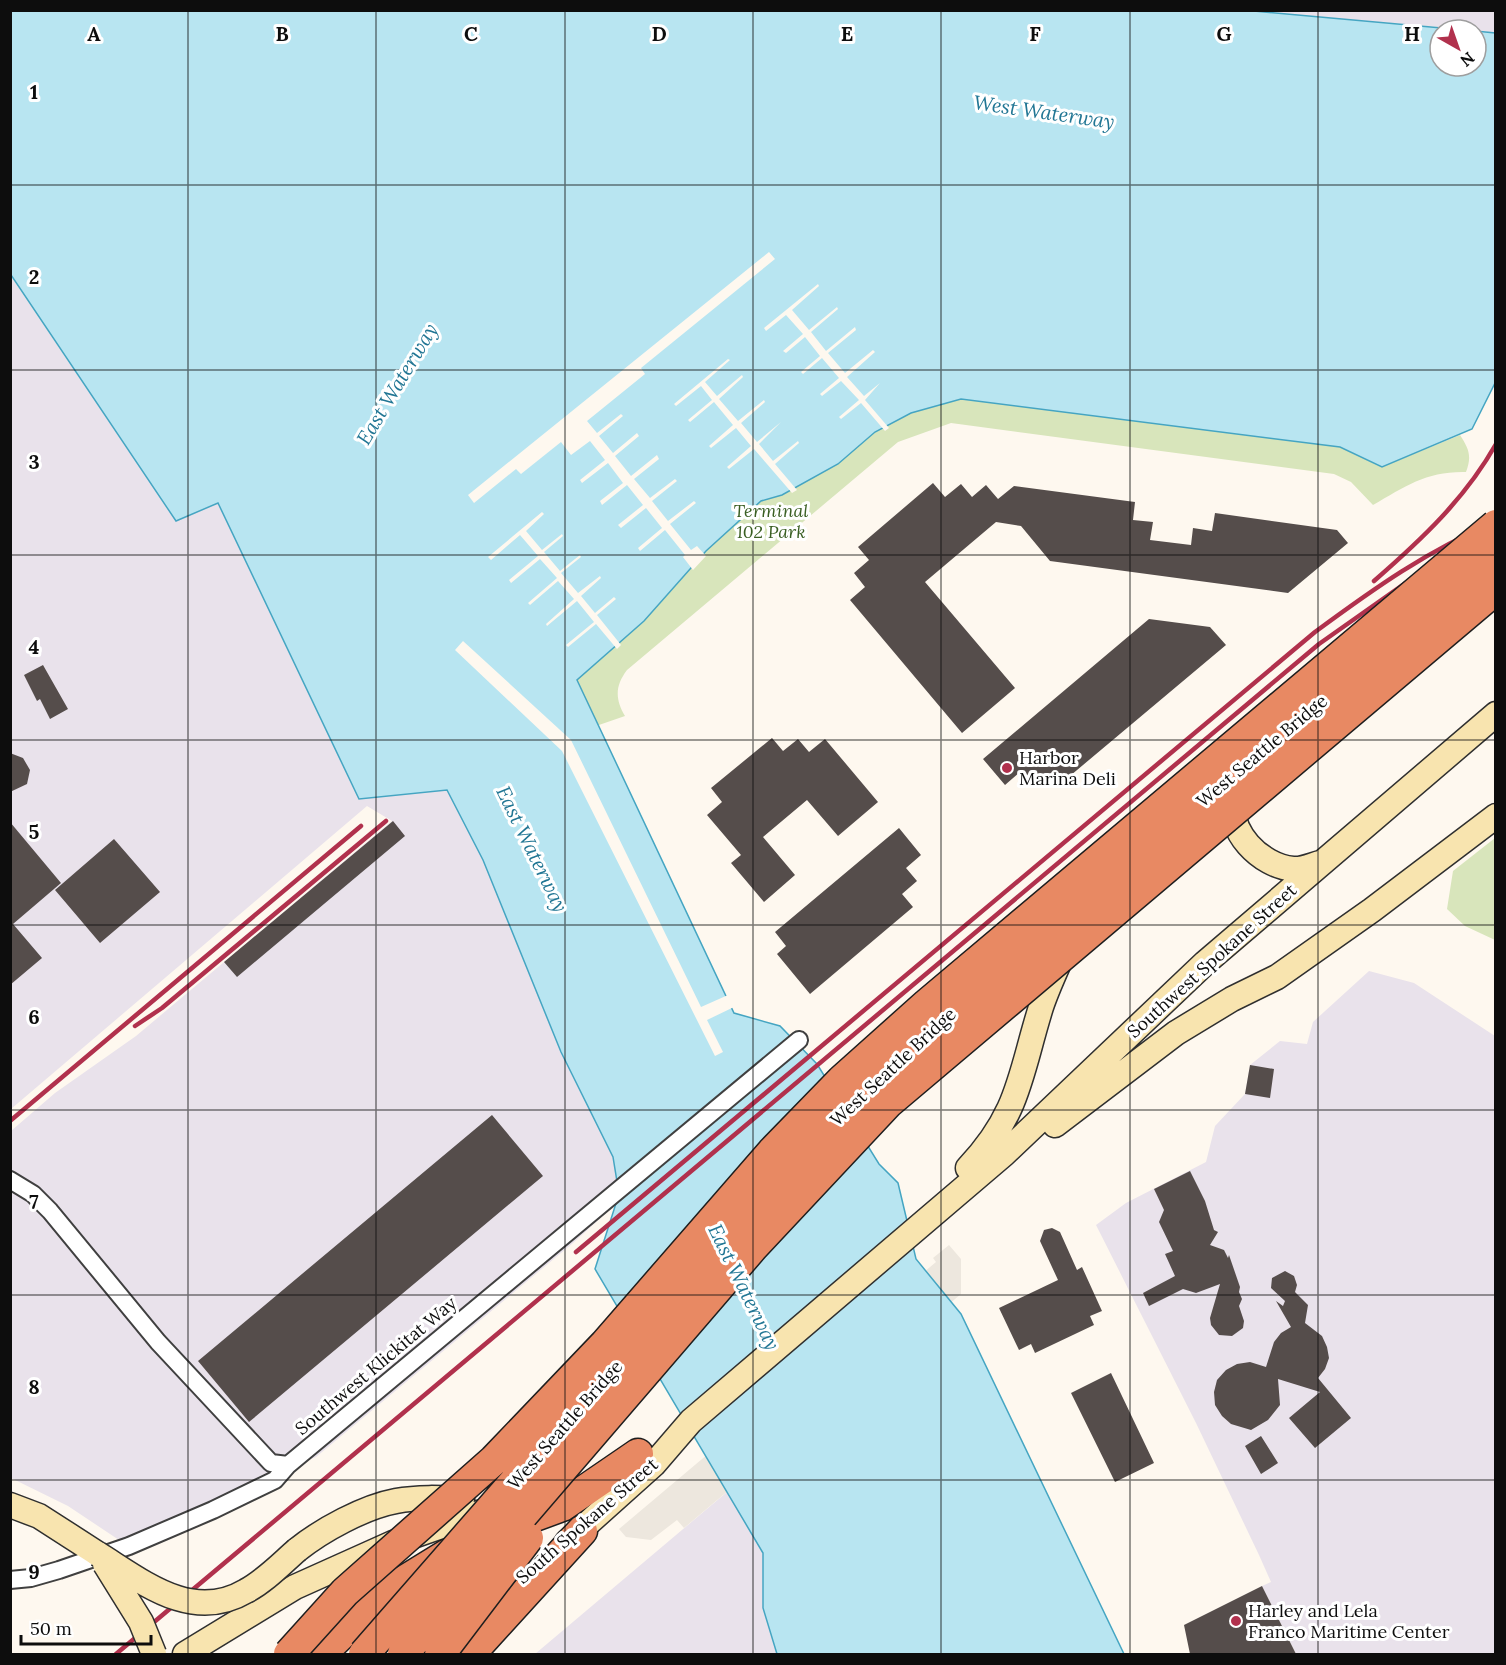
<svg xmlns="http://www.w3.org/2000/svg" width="1506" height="1665" font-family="Lora,serif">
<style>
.industrial{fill:#e9e2eb}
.green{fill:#d8e5bb}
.plaza{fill:#ede7de}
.water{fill:#b8e5f1;stroke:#45a5c2;stroke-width:1.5}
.pier{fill:#fef8ef}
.building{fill:#554d4b}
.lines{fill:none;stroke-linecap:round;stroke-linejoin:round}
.street-casing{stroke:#404040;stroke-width:20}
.secondary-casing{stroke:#2f2f2f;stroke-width:27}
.highway-casing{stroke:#1e1e1e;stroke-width:33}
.street{stroke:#fff;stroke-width:16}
.secondary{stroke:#f8e4af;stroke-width:24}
.highway{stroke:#e88963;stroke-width:30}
.rail{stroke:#b1314d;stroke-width:4.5}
.secondary-bridge-casing{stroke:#2f2f2f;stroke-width:27;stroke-linecap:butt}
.highway-bridge-casing{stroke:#1e1e1e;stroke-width:33;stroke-linecap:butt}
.secondary-bridge{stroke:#f8e4af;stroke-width:24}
.highway-bridge{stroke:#e88963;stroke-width:30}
.grid{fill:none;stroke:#0d0d0d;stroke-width:1.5;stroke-opacity:0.55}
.poi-dot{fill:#b1314d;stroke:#fff;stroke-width:2}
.labels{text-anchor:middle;stroke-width:6;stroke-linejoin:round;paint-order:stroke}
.park-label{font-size:18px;font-style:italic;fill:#3a5f23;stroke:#fff}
.street-label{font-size:18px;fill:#0d0d0d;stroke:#fff}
.poi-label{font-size:18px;fill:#0d0d0d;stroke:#fff;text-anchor:start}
.water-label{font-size:20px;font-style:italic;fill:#217694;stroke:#fff}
.grid-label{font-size:20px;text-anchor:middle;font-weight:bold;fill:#0d0d0d;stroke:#fff;stroke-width:6;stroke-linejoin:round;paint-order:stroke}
</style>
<rect width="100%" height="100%" fill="#fef8ef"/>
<path class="industrial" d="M 1243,11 L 1495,11 L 1495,33 L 1476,30 Z
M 10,275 L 176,521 L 218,503 L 359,799 L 447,790 L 483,860 L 561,1052 L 613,1157 L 619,1194 L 616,1204 L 573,1243 L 316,1457 L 119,1540 L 68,1506 L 11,1478 L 11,1131 L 55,1093 L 136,1036 L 392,821 L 367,806 L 11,1109 Z
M 1369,971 L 1414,983 L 1495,1036 L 1495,1654 L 1296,1654 L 1262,1586 L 1271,1582 L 1259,1555 L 1196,1423 L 1096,1225 L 1126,1203 L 1206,1162 L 1215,1126 L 1245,1094 L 1250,1065 L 1280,1041 L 1307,1044 L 1313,1022 Z
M 727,1492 L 763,1553 L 763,1607 L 777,1654 L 535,1654 Z"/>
<path class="green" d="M 961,399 L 1340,447 L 1382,467 L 1460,435 C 1469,449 1472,456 1466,472 C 1427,471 1406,486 1373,505 L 1351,482 L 1334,474 L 951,423 L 898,442 L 627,670 C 615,686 615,699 625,716 L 596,726 L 577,680 L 644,621 L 706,551 L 761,501 L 782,495 L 838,464 L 875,432 L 911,413 Z
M 1495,838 L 1495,940 L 1465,926 L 1447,909 L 1453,871 Z"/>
<path class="plaza" d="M 949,1245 L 961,1259 L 961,1294 L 684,1528 L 677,1520 L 651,1540 L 626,1537 L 619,1529 L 936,1262 L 933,1258 Z"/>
<path class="water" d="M 1243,10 L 1464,30 L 1440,30 L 1440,66 L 1476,66 L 1476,31 L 1495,33 L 1495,383 L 1472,429 L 1382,467 L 1340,447 L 961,399 L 911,413 L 875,432 L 838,464 L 782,495 L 761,501 L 706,551 L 644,621 L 577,680 L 734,1013 L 780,1026 L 817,1064 L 879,1164 L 898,1183 L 916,1259 L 961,1314 L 1124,1654 L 777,1654 L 763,1608 L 763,1553 L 595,1269 L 619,1194 L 613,1157 L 561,1052 L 483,860 L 447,790 L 359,799 L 218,503 L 176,521 L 11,275 L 11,11 Z"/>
<path class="pier" d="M 769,252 L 775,259 L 641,368 L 645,374 L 587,421 L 597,433 L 621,414 L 623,416 L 599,436 L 613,453 L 637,433 L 639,436 L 615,456 L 631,476 L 657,455 L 659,459 L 634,479 L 650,498 L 675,479 L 677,481 L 652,501 L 668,521 L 694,501 L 696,503 L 670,524 L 691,550 L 697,546 L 706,556 L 693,570 L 683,557 L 685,555 L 665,530 L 640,551 L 638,548 L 662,528 L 646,508 L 621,528 L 618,525 L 643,505 L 627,485 L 602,505 L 600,501 L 623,483 L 608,463 L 582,483 L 580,480 L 605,460 L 590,441 L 571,455 L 561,442 L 521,474 L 516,469 L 474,503 L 468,495 Z
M 818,284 L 819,286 L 792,310 L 809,330 L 837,307 L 838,309 L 811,332 L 826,351 L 855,327 L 856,330 L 828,353 L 845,373 L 873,350 L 875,352 L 847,377 L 864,396 L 880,383 L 865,400 L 889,428 L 885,431 L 861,403 L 841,419 L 839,417 L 859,400 L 841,381 L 822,396 L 820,394 L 839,378 L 822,358 L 803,374 L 801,372 L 820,356 L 805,337 L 786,353 L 783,351 L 803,334 L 786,315 L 766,331 L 764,328 Z
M 728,359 L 730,360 L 705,382 L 717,396 L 742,375 L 743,377 L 719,399 L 738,421 L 764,400 L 765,402 L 741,423 L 757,442 L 781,422 L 759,444 L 773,461 L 798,441 L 799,443 L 775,464 L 797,490 L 792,493 L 754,449 L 729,469 L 727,467 L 751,446 L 736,428 L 711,448 L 709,446 L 733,425 L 714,402 L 690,422 L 688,420 L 712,400 L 701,386 L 676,406 L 674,404 Z
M 542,512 L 544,514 L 526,531 L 542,550 L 562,534 L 563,536 L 544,552 L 560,571 L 580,555 L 581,557 L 561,573 L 578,593 L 600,576 L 601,578 L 581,596 L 595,613 L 614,597 L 616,599 L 597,615 L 621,645 L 617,649 L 596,624 L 568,647 L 566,645 L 594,622 L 577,601 L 547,626 L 546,624 L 574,599 L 558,581 L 530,605 L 528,603 L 557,578 L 540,559 L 511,583 L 509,580 L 538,556 L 520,535 L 491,560 L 488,557 Z
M 463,641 L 571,740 L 701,1007 L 728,995 L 734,1007 L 707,1020 L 723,1052 L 715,1056 L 562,751 L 455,650 Z"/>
<path class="building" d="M 933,483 L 945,497 L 961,484 L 972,497 L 986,485 L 998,499 L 1014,486 L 1135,502 L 1133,520 L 1153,522 L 1150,540 L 1191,545 L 1193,528 L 1212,531 L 1215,513 L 1337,530 L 1348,543 L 1288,593 L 1050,561 L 1021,526 L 996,522 L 925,582 L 1015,688 L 962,733 L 850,600 L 865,587 L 854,573 L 869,560 L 858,547 Z
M 1149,619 L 1210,627 L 1226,645 L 1058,786 L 1047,773 L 1032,786 L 1020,772 L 1005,785 L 983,759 Z
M 43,665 L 68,709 L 50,719 L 40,699 L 37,701 L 24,675 Z
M 772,738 L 783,751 L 798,739 L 809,752 L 825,739 L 878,802 L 838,836 L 807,800 L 763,837 L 795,875 L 764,902 L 731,863 L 741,855 L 707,815 L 722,802 L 711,788 Z
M 10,753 L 23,758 L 30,770 L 27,784 L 10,792 Z
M 393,821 L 405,836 L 237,977 L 224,962 Z
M 10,822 L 61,883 L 13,924 L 42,958 L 10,985 Z
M 899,828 L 921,855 L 906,868 L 917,881 L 902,894 L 913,907 L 810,994 L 777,954 L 786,946 L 775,932 Z
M 114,839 L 160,892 L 100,943 L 55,890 Z
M 1250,1065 L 1274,1069 L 1270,1098 L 1245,1094 Z
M 492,1115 L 543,1176 L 249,1422 L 198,1361 Z
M 1190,1171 L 1205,1201 L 1214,1230 L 1218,1232 L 1210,1245 L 1224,1250 L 1228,1258 L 1229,1255 L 1240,1287 L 1239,1292 L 1242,1299 L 1239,1306 L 1244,1321 L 1243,1328 L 1232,1336 L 1219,1335 L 1211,1325 L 1210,1318 L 1220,1284 L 1196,1293 L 1183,1289 L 1149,1306 L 1143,1293 L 1175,1276 L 1165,1254 L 1173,1251 L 1159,1222 L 1164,1210 L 1154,1189 Z
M 1052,1228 L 1060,1232 L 1077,1270 L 1082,1267 L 1102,1311 L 1090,1316 L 1094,1325 L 1035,1353 L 1031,1344 L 1019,1350 L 999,1308 L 1058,1280 L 1040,1241 L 1044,1230 Z
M 1285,1271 L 1294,1276 L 1297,1285 L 1295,1292 L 1308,1305 L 1305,1323 L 1322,1336 L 1327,1347 L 1329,1358 L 1325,1369 L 1318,1378 L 1351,1418 L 1315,1448 L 1289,1418 L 1320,1392 L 1278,1379 L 1280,1405 L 1268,1420 L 1251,1430 L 1231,1424 L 1222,1416 L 1215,1405 L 1214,1392 L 1217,1380 L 1226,1370 L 1237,1364 L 1250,1362 L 1266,1367 L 1274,1342 L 1281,1333 L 1291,1327 L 1276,1301 L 1283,1306 L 1285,1301 L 1271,1288 L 1272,1278 Z
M 1111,1373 L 1154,1463 L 1115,1482 L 1071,1393 Z
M 1261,1436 L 1278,1463 L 1261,1474 L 1245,1446 Z
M 1262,1586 L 1296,1654 L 1190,1654 L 1184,1625 Z"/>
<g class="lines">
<g class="street-casing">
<path id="street" d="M 10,1180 L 33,1194 L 50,1211 L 158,1342 L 271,1463 L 288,1465
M 10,1580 L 31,1578 L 59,1570 L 129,1546 L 213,1510 L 275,1480 L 288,1465 L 799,1040"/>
</g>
<g class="secondary-casing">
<path id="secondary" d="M 1235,797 C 1225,831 1261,866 1293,869 C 1302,870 1312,865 1320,863
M 1055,1125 L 1176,1033 L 1232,999 L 1277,977 L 1372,910 L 1496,816
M 968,1168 C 1020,1113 1020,1074 1041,1007 C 1047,989 1055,972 1062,956
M 10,1505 L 39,1516 L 98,1554
M 567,1542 L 654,1464 L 691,1421 L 1004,1154 L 1205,963 L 1496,714
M 297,1550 C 322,1530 364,1507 396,1501 C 418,1497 440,1498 462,1499
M 185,1654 L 295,1587 L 393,1543 L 493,1508"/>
</g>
<g class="highway-casing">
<path id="highway" d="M 505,1527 L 562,1506 L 638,1454
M 321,1654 L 383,1594 L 448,1554
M 470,1654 L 582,1531"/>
</g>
<use href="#street" class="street"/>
<use href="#secondary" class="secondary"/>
<use href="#highway" class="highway"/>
<path class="rail" d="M 1374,581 C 1421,540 1465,499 1496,444
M 135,1026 L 162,1008 L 386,821
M 10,1121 L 361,826
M 576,1252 L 1315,632 C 1372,590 1429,549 1496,522
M 116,1654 L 1319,644 L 1431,565 L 1496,537"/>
<g class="secondary-bridge-casing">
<path id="secondary-bridge" d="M 98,1554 C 143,1582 192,1623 246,1591 C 265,1581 281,1564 297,1550
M 105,1564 L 141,1622 L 154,1654"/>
</g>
<g class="highway-bridge-casing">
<path id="highway-bridge" d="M 289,1654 L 345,1592 L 494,1460 L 605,1344 L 772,1152 L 842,1080 L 927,1004 L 1496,525
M 364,1654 L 747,1216 L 850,1104 L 939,1022 L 1496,556
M 403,1654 L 753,1247 L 888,1103 L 1496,589
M 440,1654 L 528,1538"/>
</g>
<use href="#secondary-bridge" class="secondary-bridge"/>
<use href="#highway-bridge" class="highway-bridge"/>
</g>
<path class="grid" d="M 188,10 L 188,1654M 376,10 L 376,1654M 565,10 L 565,1654M 753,10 L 753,1654M 941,10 L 941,1654M 1130,10 L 1130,1654M 1318,10 L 1318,1654M 10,185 L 1496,185M 10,370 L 1496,370M 10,555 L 1496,555M 10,740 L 1496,740M 10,925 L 1496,925M 10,1110 L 1496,1110M 10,1295 L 1496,1295M 10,1480 L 1496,1480"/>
<g class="poi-dot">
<circle cx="1007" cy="768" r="6"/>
<circle cx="1236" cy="1621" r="6"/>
</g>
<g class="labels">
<g class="park-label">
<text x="771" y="517">Terminal<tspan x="771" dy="21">102 Park</tspan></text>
</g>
<g class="street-label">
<text transform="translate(1262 751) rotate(-40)" y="6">West Seattle Bridge</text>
<text transform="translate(1212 961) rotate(-42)" y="6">Southwest Spokane Street</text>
<text transform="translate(893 1067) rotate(-43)" y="6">West Seattle Bridge</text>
<text transform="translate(376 1366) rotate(-40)" y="6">Southwest Klickitat Way</text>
<text transform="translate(565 1425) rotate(-49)" y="6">West Seattle Bridge</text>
<text transform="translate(587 1521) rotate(-41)" y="6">South Spokane Street</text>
</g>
<g class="poi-label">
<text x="1019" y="764">Harbor<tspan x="1019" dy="21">Marina Deli</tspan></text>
<text x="1248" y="1617">Harley and Lela<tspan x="1248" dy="21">Franco Maritime Center</tspan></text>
</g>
<g class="water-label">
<text transform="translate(1044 112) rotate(8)" y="7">West Waterway</text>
<text transform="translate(397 384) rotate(-59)" y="7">East Waterway</text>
<text transform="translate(532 849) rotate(64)" y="7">East Waterway</text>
<text transform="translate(744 1287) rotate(64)" y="7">East Waterway</text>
</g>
</g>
<g class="grid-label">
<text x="94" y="41">A</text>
<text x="282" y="41">B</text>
<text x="471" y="41">C</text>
<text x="659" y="41">D</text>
<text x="847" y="41">E</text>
<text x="1035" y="41">F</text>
<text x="1224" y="41">G</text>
<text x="1412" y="41">H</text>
<text x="34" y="99">1</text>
<text x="34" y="284">2</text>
<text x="34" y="469">3</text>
<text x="34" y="654">4</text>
<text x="34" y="839">5</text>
<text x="34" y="1024">6</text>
<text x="34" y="1209">7</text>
<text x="34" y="1394">8</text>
<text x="34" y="1579">9</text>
</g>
<rect width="1506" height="1665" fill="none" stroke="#0d0d0d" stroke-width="24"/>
<g transform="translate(1458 48) rotate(140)"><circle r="28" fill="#ffffff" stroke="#9e9e9e" stroke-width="1.5"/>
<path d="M0-4.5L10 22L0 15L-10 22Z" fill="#b1314d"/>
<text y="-9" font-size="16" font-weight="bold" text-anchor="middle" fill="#0d0d0d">N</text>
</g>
<path d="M21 1635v9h130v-9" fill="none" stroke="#0d0d0d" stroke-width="3"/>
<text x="30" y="1635" font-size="18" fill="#0d0d0d" stroke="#ffffff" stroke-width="4.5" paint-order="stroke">50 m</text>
</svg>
